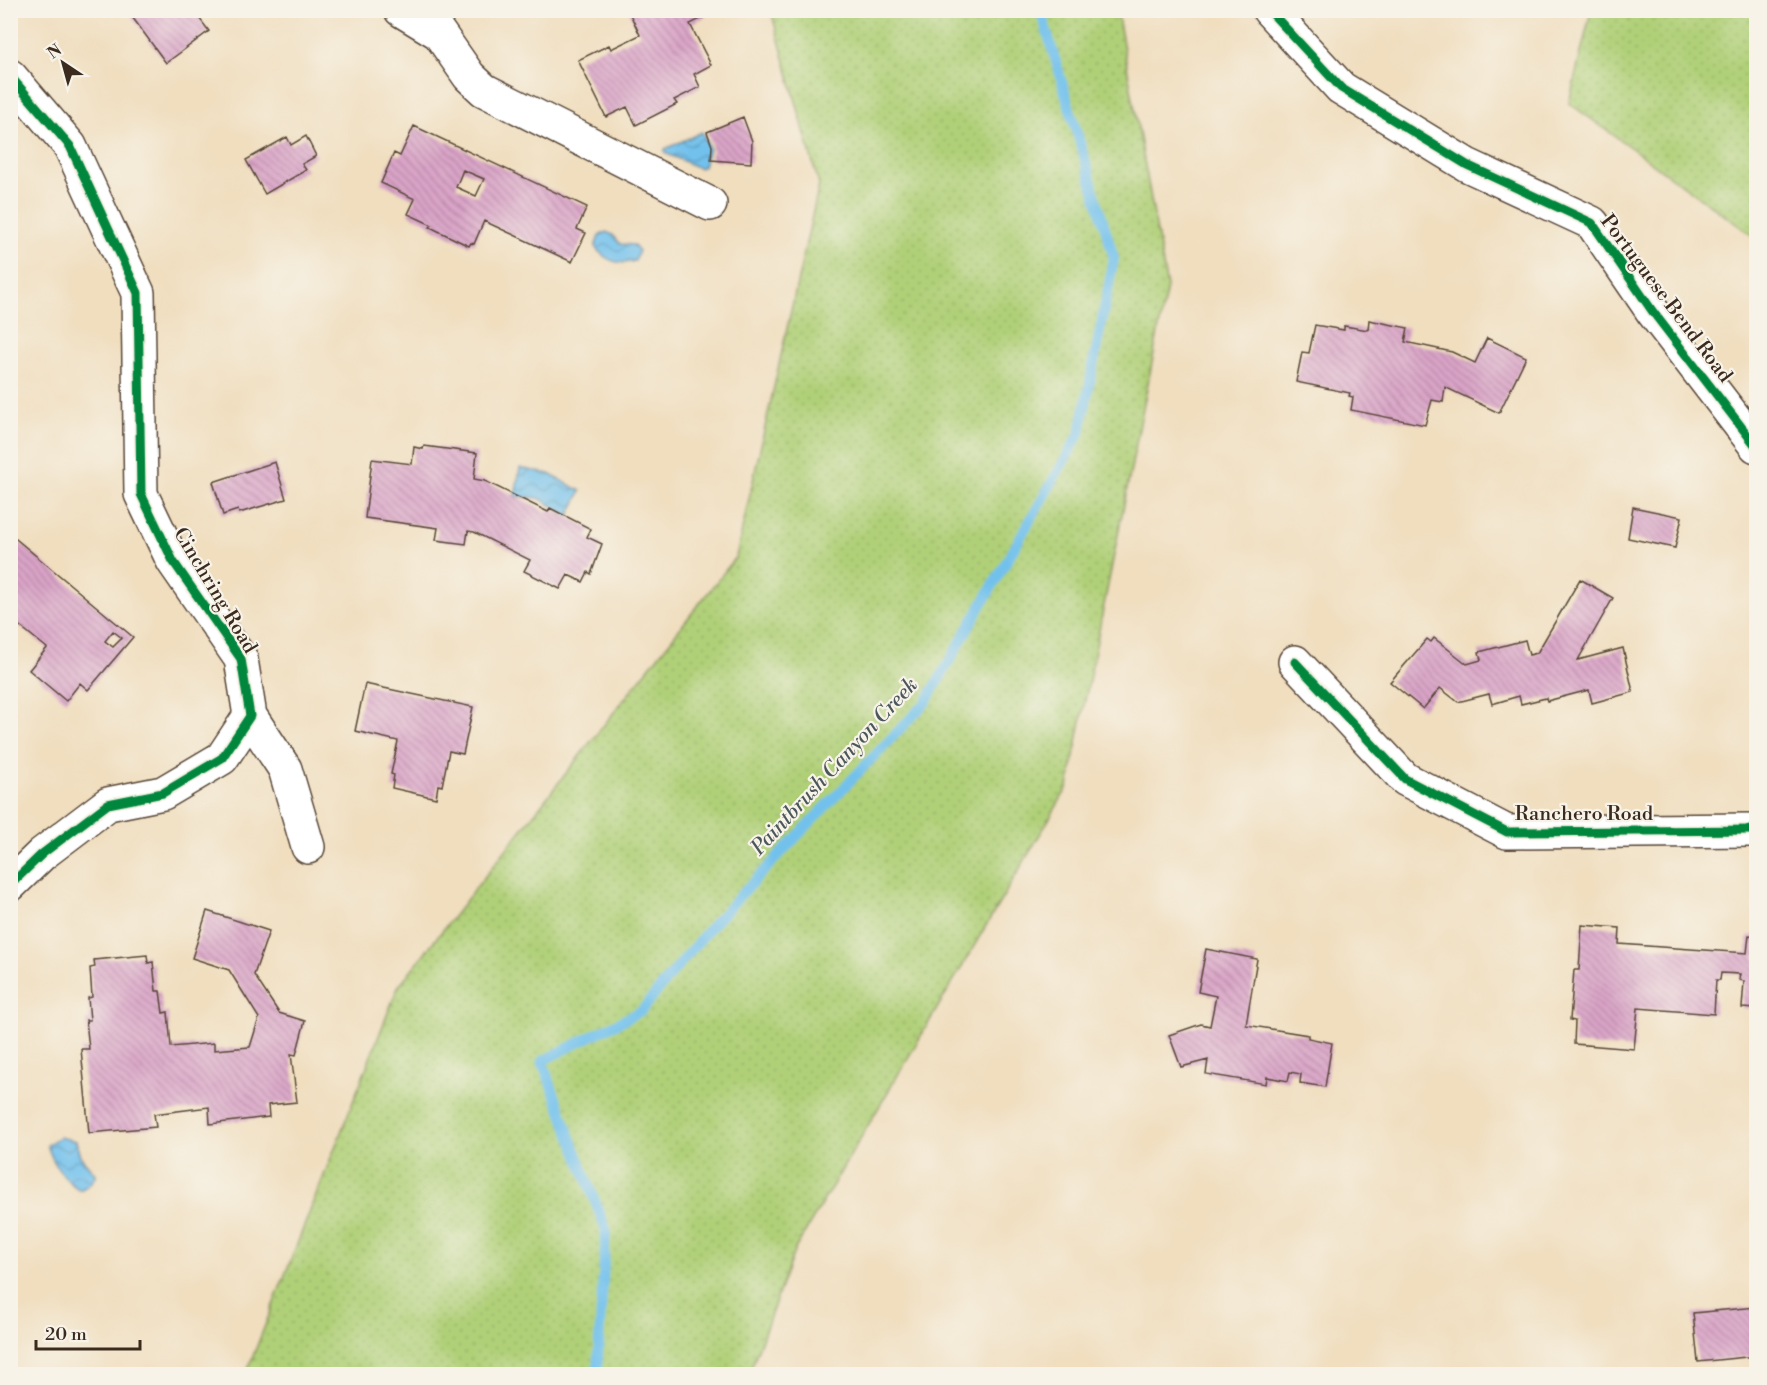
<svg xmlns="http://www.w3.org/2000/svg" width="1767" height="1385" font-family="'Libre Bodoni',serif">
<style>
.grass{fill:url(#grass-dots);stroke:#767d4b;stroke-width:1.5}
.water{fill:url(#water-waves);stroke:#567686;stroke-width:1.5}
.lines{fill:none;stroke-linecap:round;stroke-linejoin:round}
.stream{stroke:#72c1ed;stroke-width:10}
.building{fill:url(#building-back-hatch);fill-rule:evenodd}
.minor-casing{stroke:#564536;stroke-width:36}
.minor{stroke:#fff;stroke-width:33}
.cycleway-casing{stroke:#f7f3e8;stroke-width:13}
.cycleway{stroke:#00873e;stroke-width:9}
.labels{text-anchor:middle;stroke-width:4.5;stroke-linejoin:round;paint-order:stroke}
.street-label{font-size:20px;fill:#3b2a1e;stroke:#f7f3e8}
.water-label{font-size:21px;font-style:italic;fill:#4c575c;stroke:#f7f3e8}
</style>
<defs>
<pattern id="grass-dots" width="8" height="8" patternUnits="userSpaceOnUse" patternTransform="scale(1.5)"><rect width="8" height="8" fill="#b0d078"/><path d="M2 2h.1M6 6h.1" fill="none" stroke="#98b367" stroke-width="1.8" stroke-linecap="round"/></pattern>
<pattern id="water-waves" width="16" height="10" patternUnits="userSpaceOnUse" patternTransform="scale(1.5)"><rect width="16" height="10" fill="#72c1ed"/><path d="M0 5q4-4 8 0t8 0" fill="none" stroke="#5f9dbf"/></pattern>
<pattern id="building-back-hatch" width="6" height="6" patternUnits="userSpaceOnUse" patternTransform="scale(1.5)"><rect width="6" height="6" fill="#daa4c8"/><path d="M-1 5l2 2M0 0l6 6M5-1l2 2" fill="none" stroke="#b286a2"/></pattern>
</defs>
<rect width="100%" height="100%" fill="#f7f3e8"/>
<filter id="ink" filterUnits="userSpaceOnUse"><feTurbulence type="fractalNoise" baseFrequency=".0167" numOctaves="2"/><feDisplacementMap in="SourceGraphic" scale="12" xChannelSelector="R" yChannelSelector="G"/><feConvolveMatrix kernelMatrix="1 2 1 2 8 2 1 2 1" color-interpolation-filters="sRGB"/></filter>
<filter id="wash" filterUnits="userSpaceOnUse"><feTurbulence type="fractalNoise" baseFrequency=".008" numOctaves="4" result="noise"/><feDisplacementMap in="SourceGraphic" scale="24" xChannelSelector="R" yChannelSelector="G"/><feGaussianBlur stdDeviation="1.35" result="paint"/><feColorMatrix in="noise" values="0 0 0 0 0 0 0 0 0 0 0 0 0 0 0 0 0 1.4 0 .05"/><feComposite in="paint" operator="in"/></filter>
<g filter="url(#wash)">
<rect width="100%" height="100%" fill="#f0debf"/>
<path class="grass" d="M 771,11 L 1117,11 L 1167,287 L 1068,787 L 795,1249 L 749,1374 L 246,1374 L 398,987 L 736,557 L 819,185 Z
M 1591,11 L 1756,11 L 1756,238 L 1569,103 Z"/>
<path class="water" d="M 702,132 L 709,148 L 704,166 L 699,168 L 665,153 L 665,149 Z
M 606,232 L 613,235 L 620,244 L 634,245 L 639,251 L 635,261 C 619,266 605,260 595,247 L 599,236 Z
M 520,468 L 549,474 L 581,491 L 569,516 L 539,498 L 515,496 Z
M 59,1137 L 76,1141 L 80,1156 L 96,1175 L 90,1184 L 80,1190 C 64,1180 53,1163 47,1145 Z"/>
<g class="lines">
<path class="stream" d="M 597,1374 L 606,1230 L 542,1061 L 641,1011 L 713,924 L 926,702 L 1080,433 L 1114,258 L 1043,18 L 1038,10"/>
</g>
<g id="blocks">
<path class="building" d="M 127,10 L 193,10 L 209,31 L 166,63 Z
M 628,10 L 704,10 L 707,16 L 690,24 L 711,65 L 694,74 L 700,87 L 674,100 L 677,104 L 636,125 L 627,107 L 606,117 L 578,60 L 609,45 L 611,49 L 640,35 Z
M 743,117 L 752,141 L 751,163 L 711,160 L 712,146 L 707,132 Z
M 414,126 L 587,207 L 577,229 L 586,233 L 572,262 L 484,221 L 474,244 L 471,243 L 469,246 L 430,227 L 432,225 L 408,214 L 415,199 L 381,183 L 394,153 L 400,156 ZM 463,170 L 484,179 L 476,196 L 456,187 Z
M 306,136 L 316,156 L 302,164 L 306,170 L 265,194 L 246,160 L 287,137 L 291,145 Z
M 1369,320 L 1408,328 L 1405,342 L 1452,352 L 1475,363 L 1487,338 L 1526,357 L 1499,413 L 1445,387 L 1443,402 L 1432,400 L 1425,425 L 1351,410 L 1353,397 L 1349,396 L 1350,393 L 1296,382 L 1302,352 L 1309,353 L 1315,325 L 1344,330 L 1344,326 L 1368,330 Z
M 424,446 L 477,453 L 474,479 L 485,481 L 548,512 L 550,508 L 591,529 L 587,537 L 602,544 L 591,574 L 588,572 L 583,582 L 568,575 L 560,589 L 524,571 L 530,560 L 474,532 L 468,531 L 466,544 L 436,540 L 438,528 L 365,518 L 372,459 L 412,464 L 414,447 L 423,449 Z
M 275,462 L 286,499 L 239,513 L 238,510 L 223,515 L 213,482 Z
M 1633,507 L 1682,517 L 1675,548 L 1628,538 Z
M 10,534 L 133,637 L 88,690 L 80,683 L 66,701 L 29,670 L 47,648 L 10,618 ZM 113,631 L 122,638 L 113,647 L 105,641 Z
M 1580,579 L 1613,598 L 1578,660 L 1623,648 L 1633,692 L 1592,703 L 1589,690 L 1547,701 L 1546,698 L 1521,704 L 1519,696 L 1492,704 L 1489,694 L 1458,702 L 1440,688 L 1423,709 L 1390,682 L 1427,639 L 1431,642 L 1434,638 L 1467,664 L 1481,660 L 1479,652 L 1525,640 L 1529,655 L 1537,653 Z
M 365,684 L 473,707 L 463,754 L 449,751 L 442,786 L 438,785 L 436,798 L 392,788 L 394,775 L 391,774 L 398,741 L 355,731 Z
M 207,911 L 269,931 L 254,975 L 279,1013 L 305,1021 L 296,1055 L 291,1054 L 297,1102 L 268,1105 L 269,1117 L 210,1124 L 209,1107 L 154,1114 L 156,1127 L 89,1133 L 81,1049 L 89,1049 L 86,1020 L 90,1020 L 88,998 L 92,997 L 90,968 L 95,967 L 94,960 L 147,955 L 148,963 L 153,962 L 156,991 L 160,991 L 163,1013 L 168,1012 L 171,1047 L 214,1043 L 214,1050 L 250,1047 L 259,1018 L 229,970 L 192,958 Z
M 1582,925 L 1620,928 L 1619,944 L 1747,953 L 1749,935 L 1756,936 L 1756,1009 L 1742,1008 L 1744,981 L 1739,980 L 1740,974 L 1721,973 L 1720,980 L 1716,980 L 1714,1014 L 1638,1008 L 1634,1049 L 1574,1044 L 1575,1021 L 1570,1020 L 1574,970 L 1579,970 Z
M 1206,949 L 1257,959 L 1246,1025 L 1308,1035 L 1308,1038 L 1332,1043 L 1325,1087 L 1300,1083 L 1301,1074 L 1290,1072 L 1288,1081 L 1267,1077 L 1266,1084 L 1206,1074 L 1208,1060 L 1181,1067 L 1169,1035 L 1201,1024 L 1210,1026 L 1216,996 L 1198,992 Z
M 1756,1307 L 1756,1356 L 1698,1362 L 1693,1313 Z"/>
</g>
</g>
<g filter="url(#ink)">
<use href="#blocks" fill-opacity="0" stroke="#564536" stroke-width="1.5"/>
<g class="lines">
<g class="minor-casing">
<path id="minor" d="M 401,10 L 439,33 L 469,76 L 484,90 L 710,204
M 1269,10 L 1341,88 L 1467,165 L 1592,223 L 1653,312 L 1756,446
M 10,76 L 70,146 L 138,293 L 141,494 L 173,561 L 241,659 L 250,716 L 222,758 L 163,793 L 108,804 L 42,854 L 10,885
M 1295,662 L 1405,779 L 1507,832 L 1756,830
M 250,716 L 285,769 L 308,847"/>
</g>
<use href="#minor" class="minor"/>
<g class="cycleway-casing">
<path id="cycleway" d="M 1269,10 L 1341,88 L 1467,165 L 1592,223 L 1653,312 L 1756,446
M 10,76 L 70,146 L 138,293 L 141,494 L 173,561 L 241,659 L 250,716 L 222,758 L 163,793 L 108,804 L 42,854 L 10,885
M 1295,662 L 1405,779 L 1507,832 L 1756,830"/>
</g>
<use href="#cycleway" class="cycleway"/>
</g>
</g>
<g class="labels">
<g class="street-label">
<text transform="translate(1667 298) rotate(53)" y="7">Portuguese Bend Road</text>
<text transform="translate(216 590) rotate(59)" y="7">Cinchring Road</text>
<text x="1584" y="820">Ranchero Road</text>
</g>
<g class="water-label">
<text transform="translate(834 766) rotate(-47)" y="7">Paintbrush Canyon Creek</text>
</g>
</g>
<rect width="1767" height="1385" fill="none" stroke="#f7f3e8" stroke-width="36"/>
<g transform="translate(63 63) rotate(324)" stroke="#f7f3e8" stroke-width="4.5" paint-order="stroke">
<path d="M0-4.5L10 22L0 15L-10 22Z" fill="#3b2a1e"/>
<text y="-9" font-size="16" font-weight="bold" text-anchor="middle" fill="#3b2a1e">N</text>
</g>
<path d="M36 1340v9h104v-9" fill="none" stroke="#3b2a1e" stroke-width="3"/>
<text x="45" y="1340" font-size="18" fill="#3b2a1e" stroke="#f7f3e8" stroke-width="4.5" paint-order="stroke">20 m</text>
</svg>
